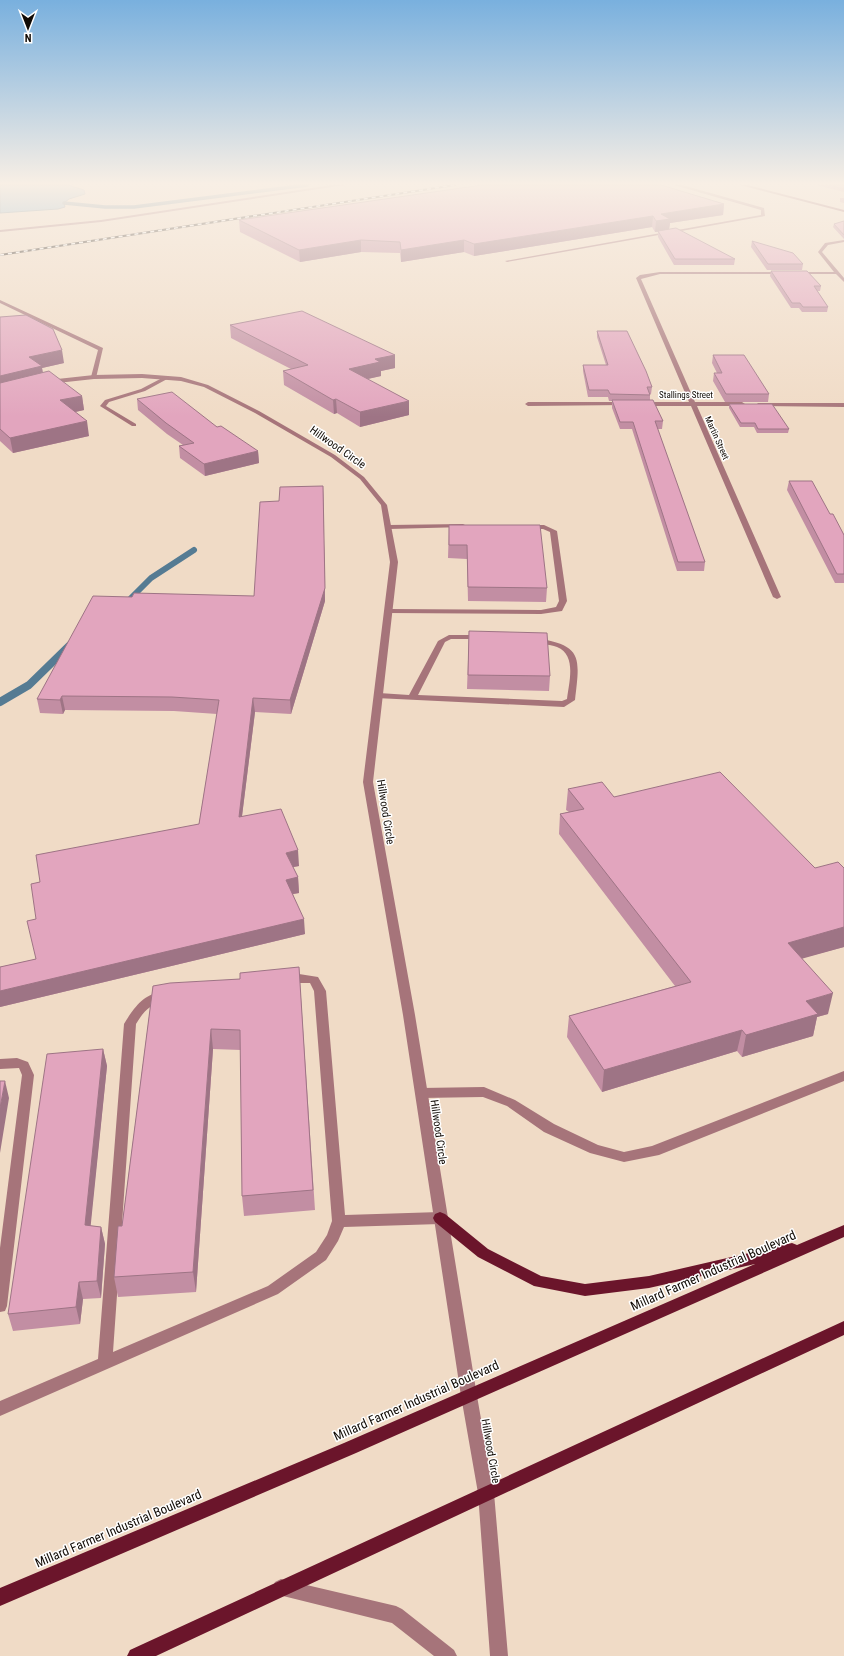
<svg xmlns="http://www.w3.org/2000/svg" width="844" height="1656" font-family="'Roboto Condensed',sans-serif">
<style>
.water{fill:#73abd0;stroke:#557b93}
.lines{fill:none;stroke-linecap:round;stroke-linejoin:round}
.stream-far2{stroke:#557b93;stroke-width:3.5}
.stream-far1{stroke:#557b93;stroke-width:6}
.stream{stroke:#557b93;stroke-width:8}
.lane{fill:#a6747a;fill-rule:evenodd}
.street{fill:#a6747a;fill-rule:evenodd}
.secondary{fill:#85404b;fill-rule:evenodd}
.primary{fill:#6b152b;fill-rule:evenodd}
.rail-casing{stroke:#2b231c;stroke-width:2}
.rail{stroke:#fff;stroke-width:1.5;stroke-dasharray:4;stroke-linecap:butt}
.wall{fill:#c28ea3}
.shaded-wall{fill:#9e7485}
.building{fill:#e2a5be;stroke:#9e7485}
.labels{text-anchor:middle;stroke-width:3;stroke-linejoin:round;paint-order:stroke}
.far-street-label{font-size:9px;fill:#100a04;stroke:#fff}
.street-label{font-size:11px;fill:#100a04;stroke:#fff}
.near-street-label{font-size:13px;fill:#100a04;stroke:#fff}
</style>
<rect width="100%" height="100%" fill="#f0dbc6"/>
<path class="water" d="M 0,185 L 68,185 L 84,190 L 85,194 L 69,199 L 64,203 L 65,207 L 58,209 L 0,213 Z"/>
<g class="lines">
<path class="stream-far2" d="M 64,203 L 105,207 L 134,207 L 307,185"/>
<path class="stream-far1" d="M 128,601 L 151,578 L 194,550
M 69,646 L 70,645"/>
<path class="stream" d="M 0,702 L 29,685 L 70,645"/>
<path class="lane" d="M 674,185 L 682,185 L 764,208 L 765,216 L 507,262 L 505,261 L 761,215 L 761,210 Z
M 0,300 L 103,348 L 96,378 L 91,377 L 98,350 L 0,303 Z
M 164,377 L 169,378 L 145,391 L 109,402 L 106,406 L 136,424 L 136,426 L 132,426 L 100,406 L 105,400 L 141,389 Z
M 463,524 L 467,526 L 465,527 L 389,529 L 385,527 L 389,525 Z
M 524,525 L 544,525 L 557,531 L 567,601 L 562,611 L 541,614 L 389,613 L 385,611 L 389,609 L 541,610 L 556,607 L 559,601 L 550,532 L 543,529 L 524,529 Z
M 449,635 L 481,635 L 485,637 L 481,639 L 451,639 L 445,642 L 418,695 L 562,701 L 567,699 C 569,682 577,655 557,647 C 549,644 540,644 532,642 L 531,640 L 535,638 C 583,645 580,657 575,700 L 564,707 L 376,698 L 375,696 L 379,693 L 409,695 L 438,641 Z
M 299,974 L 318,977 L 326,991 L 345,1215 L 440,1212 L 445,1214 L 447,1218 L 445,1222 L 440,1224 L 344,1227 L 338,1241 L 326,1260 L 278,1294 L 0,1416 L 0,1401 L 98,1359 L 124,1024 C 133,1009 147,988 167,994 L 169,997 L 167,1000 C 150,1005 145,1009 136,1024 L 113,1352 L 268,1286 L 316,1252 L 327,1235 L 332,1221 L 314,991 L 310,983 L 284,983 L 282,980 L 284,977 Z
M 17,1058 L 28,1062 L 34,1075 L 7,1306 L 5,1311 L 0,1312 L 0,1248 L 22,1075 L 19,1068 L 0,1069 L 0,1059 Z
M 844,1071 L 844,1081 L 659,1155 L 624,1162 L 590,1153 L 544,1132 L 507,1106 L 483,1097 L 421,1098 L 417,1096 L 415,1093 L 417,1090 L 421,1088 L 484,1087 L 515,1100 L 554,1124 L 598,1145 L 624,1152 L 652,1146 Z
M 486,1485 L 492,1487 L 494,1493 L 508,1656 L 490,1656 L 478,1493 L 480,1487 Z
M 281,1579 L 396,1606 L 402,1609 L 454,1650 L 457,1656 L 434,1656 L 392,1623 L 275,1594 L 272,1588 L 275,1582 Z"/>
<path class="street" d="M 332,185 L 345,185 L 101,222 L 0,232 L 0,230 L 101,220 Z
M 844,240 L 844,242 L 828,245 L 822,252 L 844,278 L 844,282 L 836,274 L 660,274 L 641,279 L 695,402 L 742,402 L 745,404 L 742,406 L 697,406 L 781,597 L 777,599 L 773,597 L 691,406 L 642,406 L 639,404 L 642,402 L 689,402 L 636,278 L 640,275 L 660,272 L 834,272 L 818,252 L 825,243 Z
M 142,374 L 181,377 L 208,385 L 259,411 L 335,455 L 364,477 L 387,505 L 398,562 L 373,782 L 415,1015 L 477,1396 L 494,1493 L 492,1499 L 486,1501 L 480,1499 L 478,1493 L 461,1396 L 403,1015 L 363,782 L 390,562 L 381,505 L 360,479 L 331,457 L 255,413 L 204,387 L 181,381 L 142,378 L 94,379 L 48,384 L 45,382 L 48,380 L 94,375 Z
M 624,402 L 627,404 L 626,405 L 528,406 L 525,404 L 528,402 Z
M 758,403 L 844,403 L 844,407 L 760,406 L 757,404 Z"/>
<path class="secondary" d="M 748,185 L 844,210 L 844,212 L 740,185 Z"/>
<path class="primary" d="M 440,1212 L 445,1214 L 488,1249 L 541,1276 L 585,1284 L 649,1276 L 792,1243 L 797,1245 L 844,1225 L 844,1237 L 356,1453 L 0,1606 L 0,1588 L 344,1443 L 755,1264 L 649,1288 L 585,1296 L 534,1286 L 478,1257 L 435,1222 L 433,1218 L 435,1214 Z
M 844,1321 L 844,1335 L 156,1656 L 127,1656 L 130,1650 Z"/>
<g class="rail-casing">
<path id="rail" d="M 0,255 L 455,185"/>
</g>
<use href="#rail" class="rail"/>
</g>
<path class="wall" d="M 816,185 L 844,185 L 844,192 Z
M 840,198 L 844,198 L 844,203 L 840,202 Z
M 724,204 L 723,215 L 670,223 L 669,229 L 735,259 L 734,265 L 674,265 L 658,237 L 658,232 L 655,232 L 652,227 L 474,256 L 464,252 L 401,262 L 400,253 L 361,252 L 300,262 L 240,232 L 239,220 Z
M 844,221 L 844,239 L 833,227 L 834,224 Z
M 752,241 L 803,264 L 802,270 L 767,270 L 751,247 Z
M 771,271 L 821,286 L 820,291 L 817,291 L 828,307 L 827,312 L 802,312 L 799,308 L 791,308 L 770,276 Z
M 0,317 L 64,363 L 42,368 L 43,373 L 82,396 L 84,410 L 75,412 L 89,436 L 13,453 L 0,441 Z
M 230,325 L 395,355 L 395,368 L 381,371 L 381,376 L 367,379 L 409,401 L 409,415 L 360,427 L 337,413 L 334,414 L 284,385 L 283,371 L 291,369 L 231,338 Z
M 597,331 L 652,387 L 651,394 L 650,394 L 650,400 L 663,421 L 662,429 L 657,429 L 705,562 L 704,571 L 677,571 L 632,429 L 620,429 L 612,408 L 612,401 L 609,401 L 608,397 L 588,397 L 583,371 L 583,365 L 606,365 L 597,337 Z
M 713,355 L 769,394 L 768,402 L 725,402 L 713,381 L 714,373 L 717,373 L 712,363 Z
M 137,399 L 217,427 L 258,451 L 259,463 L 205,476 L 180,458 L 179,446 L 183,445 L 167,434 L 138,410 Z
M 729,404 L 789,429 L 788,433 L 757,433 L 754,427 L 740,427 L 729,408 Z
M 789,481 L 830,514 L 844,535 L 844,583 L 835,583 L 787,490 Z
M 323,486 L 325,601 L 291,714 L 255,712 L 242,816 L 299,866 L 293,867 L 298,877 L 299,893 L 293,894 L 305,934 L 0,1007 L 0,967 L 36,959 L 36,919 L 40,882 L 199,824 L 217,714 L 174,711 L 65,710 L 63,714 L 40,713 L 37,699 L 132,597 L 254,596 L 279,501 Z
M 449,525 L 547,588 L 546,602 L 468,601 L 467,559 L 448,558 Z
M 469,631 L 550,676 L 549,691 L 467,689 Z
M 568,789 L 614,797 L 815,868 L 844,868 L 844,947 L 802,958 L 828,1014 L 817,1017 L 813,1036 L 742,1057 L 737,1051 L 602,1092 L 567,1037 L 569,1016 L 675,986 L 559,834 L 560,814 L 569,812 L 566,810 Z
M 299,967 L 315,1210 L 244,1216 L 242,1196 L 241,1050 L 213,1049 L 196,1292 L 118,1297 L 114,1277 L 122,1226 L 153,986 L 240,979 Z
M 103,1049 L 107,1066 L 90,1226 L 101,1227 L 105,1244 L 101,1298 L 83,1299 L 80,1324 L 13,1331 L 8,1314 Z"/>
<path class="shaded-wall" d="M 724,204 L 723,215 L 670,223 L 669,230 L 655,232 L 656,221 L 661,214 Z
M 653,216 L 652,227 L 474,256 L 474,244 Z
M 361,240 L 361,252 L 300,262 L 299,250 Z
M 464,240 L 464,252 L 401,262 L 401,250 Z
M 62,350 L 64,363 L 42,368 L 44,380 L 0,390 L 0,376 L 29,357 Z
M 395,355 L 395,368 L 381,371 L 381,376 L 350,383 L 349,369 L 375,359 Z
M 82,396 L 84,410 L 62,415 L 60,400 Z
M 336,399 L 337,413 L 334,414 L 333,400 Z
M 409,401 L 409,415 L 360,427 L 360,412 Z
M 87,421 L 89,436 L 13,453 L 10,438 Z
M 258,451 L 259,463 L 205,476 L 204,464 Z
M 323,486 L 325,601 L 291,714 L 290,700 Z
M 62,696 L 65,710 L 63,714 L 60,700 Z
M 253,698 L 255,712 L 240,832 L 239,817 Z
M 298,850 L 299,866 L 288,868 L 286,853 Z
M 298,877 L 299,893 L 287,895 L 286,880 Z
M 304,919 L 305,934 L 0,1007 L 0,991 Z
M 844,927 L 844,947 L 783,964 L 788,943 Z
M 833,993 L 828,1014 L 817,1017 L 813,1036 L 742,1057 L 746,1035 L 806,1001 Z
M 211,1029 L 213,1049 L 196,1292 L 193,1272 Z
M 742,1030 L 737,1051 L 602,1092 L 604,1070 Z
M 103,1049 L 107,1066 L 89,1242 L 85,1225 Z
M 5,1081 L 9,1098 L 0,1153 L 0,1108 Z
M 101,1227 L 105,1244 L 101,1298 L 97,1281 Z
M 79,1282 L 83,1299 L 80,1324 L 76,1307 Z"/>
<path class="building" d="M 482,185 L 661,185 L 724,204 L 661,214 L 670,219 L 656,221 L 653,216 L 474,244 L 464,240 L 401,250 L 400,242 L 361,240 L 299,250 L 239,220 Z
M 829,185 L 844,185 L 844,189 Z
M 844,221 L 844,235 L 834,224 Z
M 676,228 L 735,259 L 675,259 L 658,231 Z
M 752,241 L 793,253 L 803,264 L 768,264 Z
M 771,271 L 807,271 L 821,286 L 814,286 L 828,307 L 803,307 L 800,303 L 792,303 Z
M 302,311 L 395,355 L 375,359 L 380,362 L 349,369 L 409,401 L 360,412 L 336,399 L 333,400 L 283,371 L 308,365 L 230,325 Z
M 26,315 L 53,329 L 62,350 L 29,357 L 42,366 L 0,376 L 0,317 Z
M 597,331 L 627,331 L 646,371 L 652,387 L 647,387 L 650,395 L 610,394 L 608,390 L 589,390 L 583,365 L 608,365 Z
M 713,355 L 744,355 L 769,394 L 726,394 L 714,373 L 722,373 Z
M 49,371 L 82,396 L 60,400 L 87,421 L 10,438 L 0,429 L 0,383 Z
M 172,392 L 217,427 L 221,426 L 258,451 L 204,464 L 179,446 L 194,443 L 166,423 L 137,399 Z
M 612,400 L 653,400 L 663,421 L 655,421 L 705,562 L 678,562 L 633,422 L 620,422 Z
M 729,404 L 772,404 L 789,429 L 758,429 L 755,423 L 741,423 Z
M 789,481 L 812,481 L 830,514 L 833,514 L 844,535 L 844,574 L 837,574 Z
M 323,486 L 325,588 L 290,700 L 253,698 L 239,817 L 281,809 L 298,850 L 286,853 L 298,877 L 286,880 L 304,919 L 0,991 L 0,967 L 36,959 L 27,921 L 36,919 L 31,884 L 40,882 L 36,855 L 199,824 L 219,700 L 172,697 L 62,696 L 60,700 L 37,699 L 93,596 L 132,597 L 134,593 L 254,596 L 260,502 L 279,501 L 280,487 Z
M 449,525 L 540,525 L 547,588 L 468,587 L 467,545 L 449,545 Z
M 469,631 L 547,633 L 550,676 L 468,675 Z
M 720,772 L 815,868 L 838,862 L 844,868 L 844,927 L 788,943 L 833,993 L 806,1001 L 818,1014 L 746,1035 L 742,1030 L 604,1070 L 569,1016 L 691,982 L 560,814 L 584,809 L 568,789 L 602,782 L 614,797 Z
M 299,967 L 313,1190 L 242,1196 L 240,1030 L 211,1029 L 193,1272 L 114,1277 L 118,1226 L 122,1226 L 153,986 L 170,983 L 240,979 L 240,973 Z
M 103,1049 L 85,1225 L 101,1227 L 97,1281 L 79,1282 L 76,1307 L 8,1314 L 47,1054 Z
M 0,1081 L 5,1081 L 0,1108 Z"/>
<linearGradient id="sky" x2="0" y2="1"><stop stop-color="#79b0de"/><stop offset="0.44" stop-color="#f8efe5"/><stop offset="1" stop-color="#f8efe5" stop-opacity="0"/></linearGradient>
<rect width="844" height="417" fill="url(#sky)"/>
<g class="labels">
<g class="far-street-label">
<text x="686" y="398">Stallings Street</text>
<text transform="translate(717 438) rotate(66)" y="3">Martin Street</text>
</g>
<g class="street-label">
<text transform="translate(338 447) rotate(35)" y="4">Hillwood Circle</text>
<text transform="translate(386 812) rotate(81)" y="4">Hillwood Circle</text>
<text transform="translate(439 1132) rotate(82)" y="4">Hillwood Circle</text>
<text transform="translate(491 1451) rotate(80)" y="4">Hillwood Circle</text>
</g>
<g class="near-street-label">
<text transform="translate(713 1270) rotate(-24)" y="5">Millard Farmer Industrial Boulevard</text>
<text transform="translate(416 1400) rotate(-24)" y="5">Millard Farmer Industrial Boulevard</text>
<text transform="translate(118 1528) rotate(-23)" y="5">Millard Farmer Industrial Boulevard</text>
</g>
</g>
<g transform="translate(28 28) rotate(180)" stroke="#ffffff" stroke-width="3" paint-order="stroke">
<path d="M0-3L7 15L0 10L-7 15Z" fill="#100a04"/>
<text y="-6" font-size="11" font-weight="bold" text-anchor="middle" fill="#100a04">N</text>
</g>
</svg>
